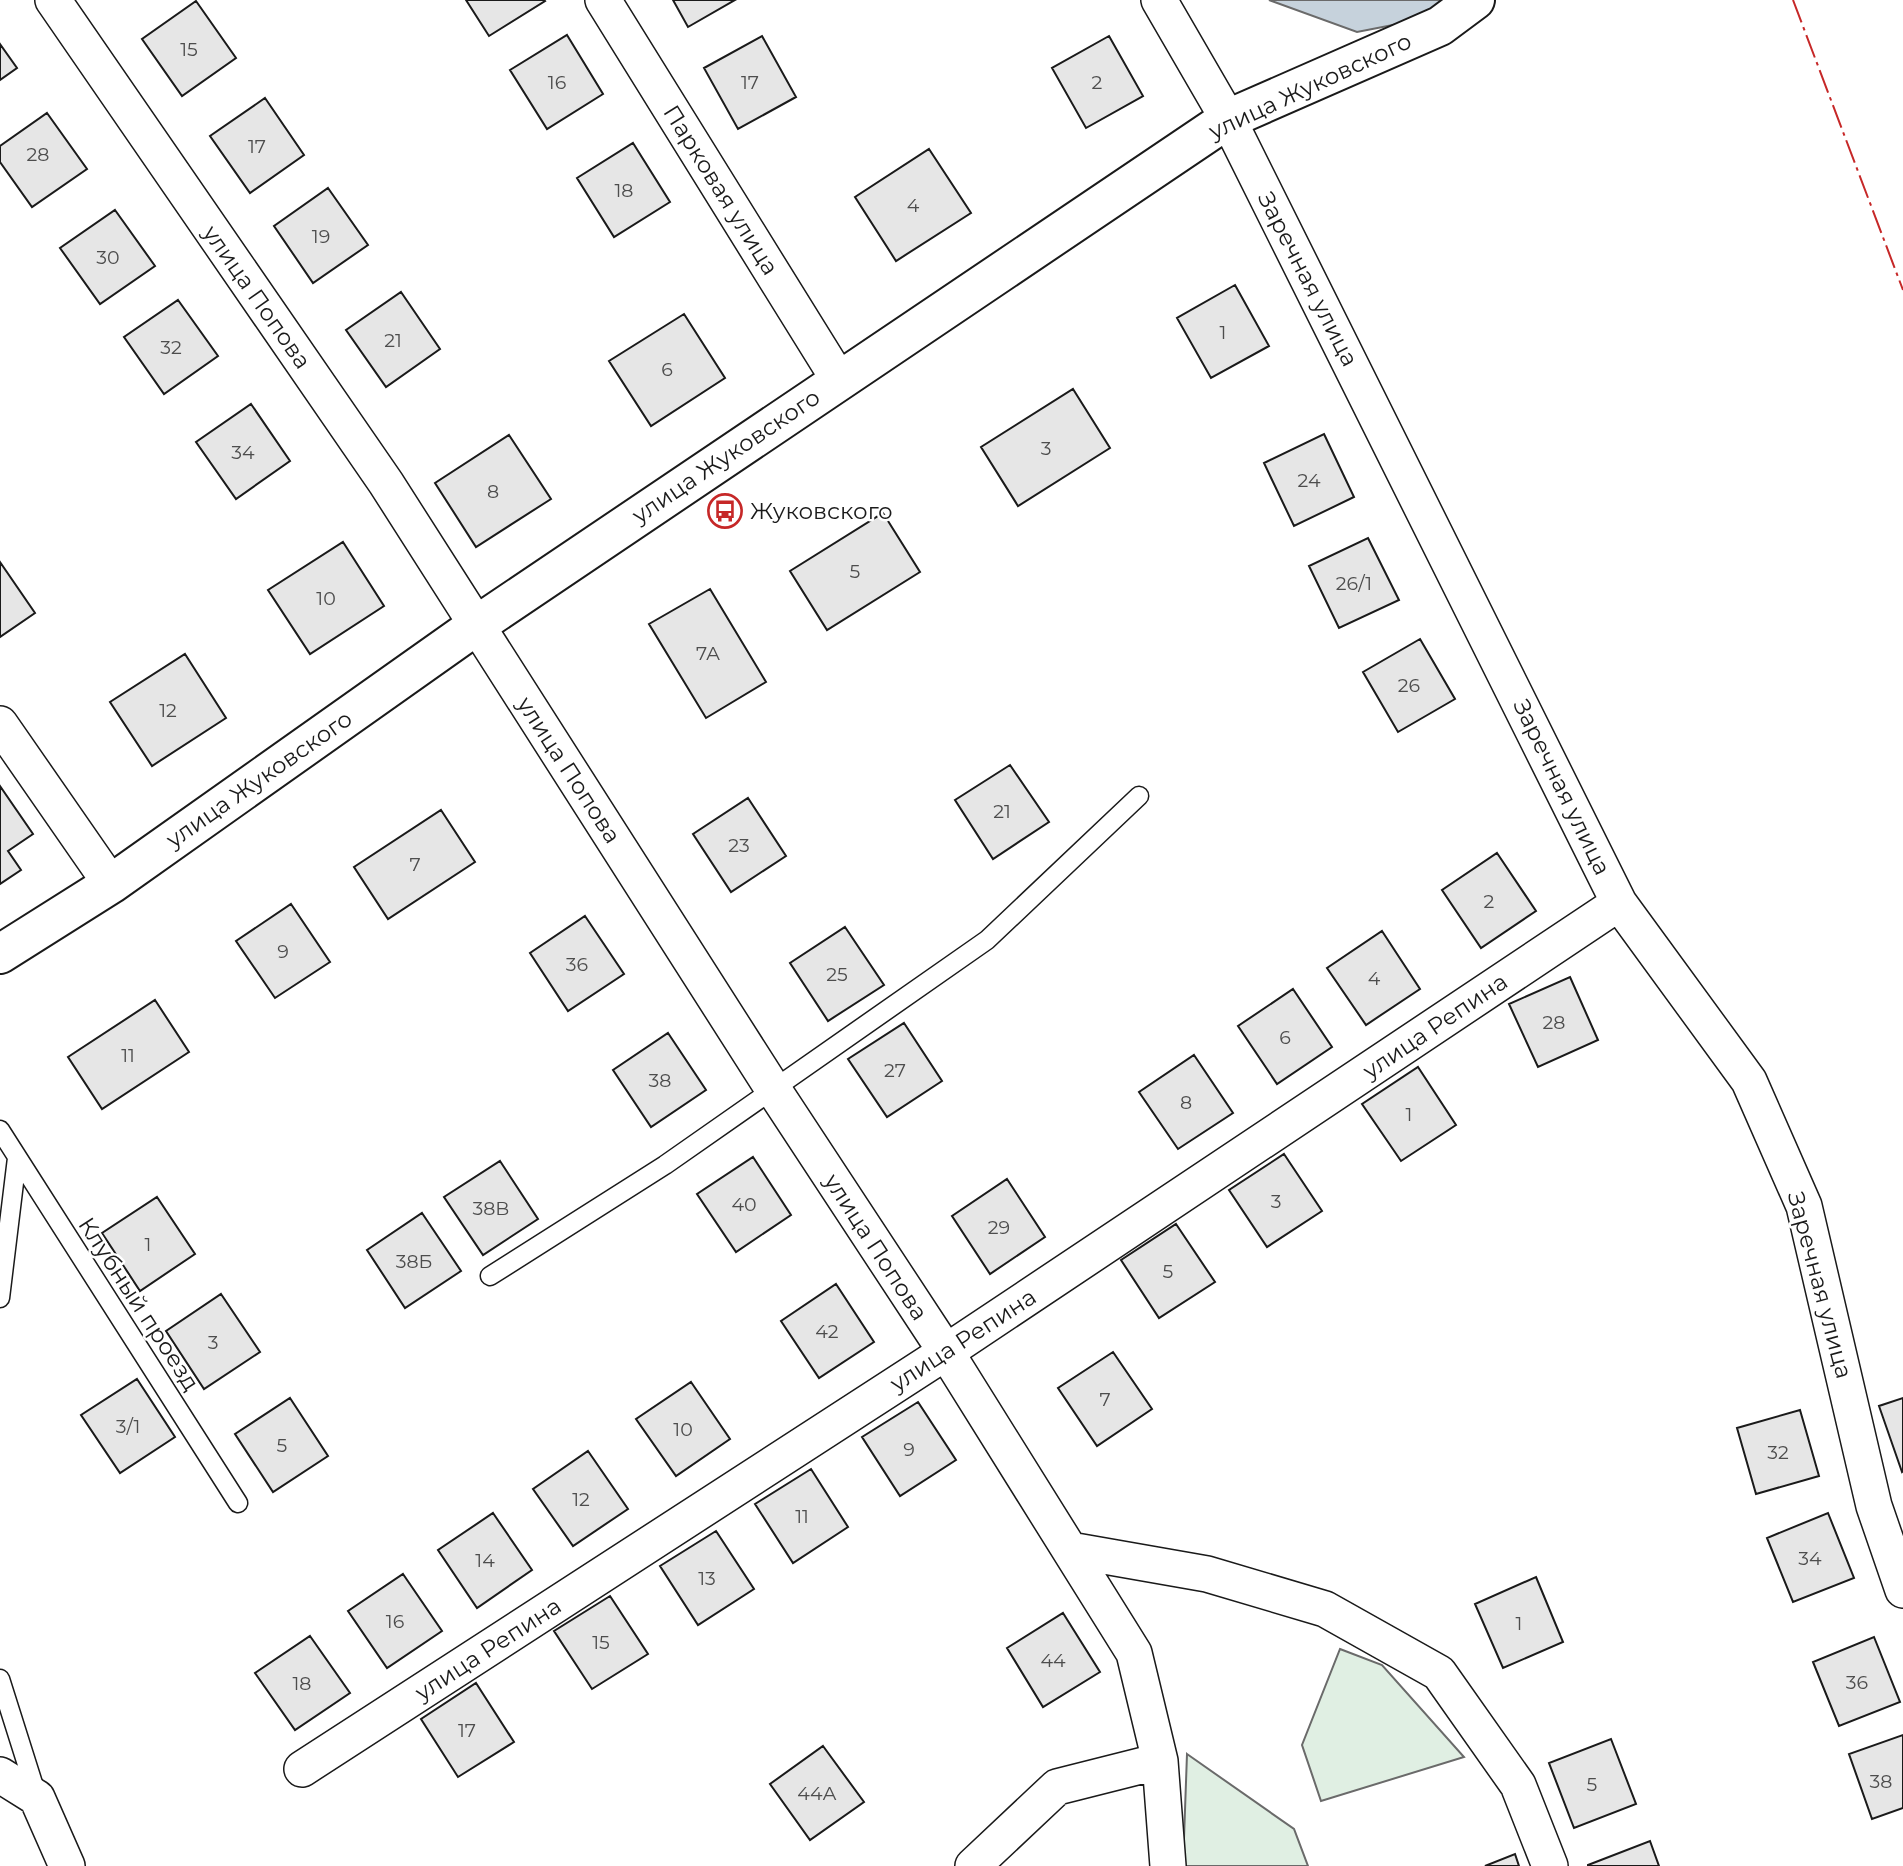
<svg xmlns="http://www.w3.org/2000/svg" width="1903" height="1866" font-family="Montserrat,sans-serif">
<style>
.green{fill:#e0efe3;stroke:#6a6a6a;stroke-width:2}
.water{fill:#c6d2dc;stroke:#6a6a6a;stroke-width:2}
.building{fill:#e6e6e6;stroke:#1a1a1a;stroke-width:2}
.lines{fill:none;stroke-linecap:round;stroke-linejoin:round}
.lane-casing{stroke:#1a1a1a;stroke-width:21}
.street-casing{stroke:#1a1a1a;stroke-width:38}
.secondary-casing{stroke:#1a1a1a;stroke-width:42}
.lane{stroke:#fff;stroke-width:18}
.street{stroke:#fff;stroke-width:35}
.secondary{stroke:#fff;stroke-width:38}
.power{stroke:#c62828;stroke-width:2;stroke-dasharray:24 5 3.5 5;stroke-linecap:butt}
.labels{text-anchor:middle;stroke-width:5;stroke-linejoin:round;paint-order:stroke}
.number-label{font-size:19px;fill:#4d4d4d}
.street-label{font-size:23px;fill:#1a1a1a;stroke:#fff}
.poi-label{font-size:23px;fill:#1a1a1a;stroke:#fff;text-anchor:start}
</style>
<rect width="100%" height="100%" fill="#fff"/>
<path class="green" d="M 1340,1649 L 1382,1665 L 1464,1757 L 1321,1801 L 1302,1745 Z
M 1187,1754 L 1294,1829 L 1308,1866 L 1183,1866 Z"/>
<path class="water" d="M 1269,0 L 1450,0 L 1439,16 L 1357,32 Z"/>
<path class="building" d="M 466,0 L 544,0 L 545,1 L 489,36 Z
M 673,0 L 735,0 L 688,27 Z
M 196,1 L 236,58 L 182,96 L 142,39 Z
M 567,35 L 603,94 L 547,129 L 510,70 Z
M 762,36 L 796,97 L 738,129 L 704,68 Z
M 1109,36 L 1143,96 L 1086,128 L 1052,68 Z
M 0,44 L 17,68 L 0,80 Z
M 265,98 L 304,155 L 250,193 L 210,136 Z
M 47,113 L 87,169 L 32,207 L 0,162 L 0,146 Z
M 633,143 L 670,202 L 614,237 L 577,178 Z
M 929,149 L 971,213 L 896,261 L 855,197 Z
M 328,188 L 368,245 L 313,283 L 274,226 Z
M 115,210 L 155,266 L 100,304 L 60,248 Z
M 1235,285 L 1269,346 L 1211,378 L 1177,318 Z
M 401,292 L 440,349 L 386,387 L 346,330 Z
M 178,300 L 218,356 L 164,394 L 124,337 Z
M 684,314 L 725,378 L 651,426 L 609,361 Z
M 1073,389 L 1110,448 L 1018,506 L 981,447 Z
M 251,404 L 290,461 L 236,499 L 196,442 Z
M 1324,434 L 1354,497 L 1294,526 L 1264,463 Z
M 509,435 L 551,499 L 476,547 L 435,483 Z
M 883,513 L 920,572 L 827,630 L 790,571 Z
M 1368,538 L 1399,600 L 1339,628 L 1309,566 Z
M 343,542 L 384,606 L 310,654 L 268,590 Z
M 0,562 L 35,613 L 0,637 Z
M 710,589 L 766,682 L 706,718 L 649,624 Z
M 1420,639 L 1455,699 L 1398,732 L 1363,672 Z
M 185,654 L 226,718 L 152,766 L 110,702 Z
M 1010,765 L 1049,822 L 993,859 L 955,800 Z
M 0,786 L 33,834 L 8,851 L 21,870 L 0,884 Z
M 748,798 L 786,856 L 731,892 L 693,834 Z
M 441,810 L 475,862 L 388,919 L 354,867 Z
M 1497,853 L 1536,911 L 1481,948 L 1442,890 Z
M 291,904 L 330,962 L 275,998 L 236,941 Z
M 585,916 L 624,974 L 568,1011 L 530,953 Z
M 845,927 L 884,985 L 828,1021 L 790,963 Z
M 1382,931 L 1420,989 L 1366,1025 L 1327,968 Z
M 1570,977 L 1598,1040 L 1538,1067 L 1509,1004 Z
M 1293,989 L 1332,1047 L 1277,1084 L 1238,1026 Z
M 155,1000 L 189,1052 L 102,1109 L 68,1057 Z
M 904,1023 L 942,1081 L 887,1117 L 848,1059 Z
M 668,1033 L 706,1090 L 651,1127 L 613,1070 Z
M 1194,1055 L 1233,1113 L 1178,1149 L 1139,1092 Z
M 1418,1067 L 1456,1125 L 1401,1161 L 1362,1104 Z
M 1284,1154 L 1322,1211 L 1267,1247 L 1229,1190 Z
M 753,1157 L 791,1215 L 736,1252 L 697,1194 Z
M 500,1161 L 538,1219 L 483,1255 L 444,1197 Z
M 1007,1179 L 1045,1237 L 990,1274 L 952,1216 Z
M 157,1197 L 195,1254 L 140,1291 L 102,1233 Z
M 422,1213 L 461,1271 L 405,1308 L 367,1250 Z
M 1176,1224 L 1215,1282 L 1159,1318 L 1121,1260 Z
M 836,1284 L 874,1342 L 819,1378 L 781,1321 Z
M 221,1294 L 260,1352 L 204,1389 L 166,1331 Z
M 1113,1352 L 1152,1409 L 1097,1446 L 1058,1388 Z
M 137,1379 L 175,1437 L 120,1473 L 81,1415 Z
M 691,1382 L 730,1439 L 676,1476 L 636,1419 Z
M 290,1398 L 328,1456 L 273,1492 L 235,1434 Z
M 1903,1398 L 1903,1471 L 1902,1472 L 1879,1406 Z
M 918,1402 L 956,1460 L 900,1496 L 862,1437 Z
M 1800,1410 L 1819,1476 L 1756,1494 L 1737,1428 Z
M 588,1451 L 628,1509 L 573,1546 L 533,1489 Z
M 811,1469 L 848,1527 L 793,1563 L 755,1504 Z
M 493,1513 L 532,1570 L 477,1608 L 438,1550 Z
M 1828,1513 L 1854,1578 L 1793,1602 L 1767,1538 Z
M 716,1531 L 754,1589 L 698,1625 L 660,1566 Z
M 403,1574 L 442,1631 L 387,1668 L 348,1611 Z
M 1536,1577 L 1563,1642 L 1503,1668 L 1475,1604 Z
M 610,1596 L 648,1654 L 592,1689 L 554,1631 Z
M 1063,1613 L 1100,1672 L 1043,1707 L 1007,1648 Z
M 310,1636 L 350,1693 L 295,1730 L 255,1673 Z
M 1874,1637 L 1900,1702 L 1839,1726 L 1813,1662 Z
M 476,1683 L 514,1742 L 458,1777 L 421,1719 Z
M 1903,1735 L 1903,1808 L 1872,1819 L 1849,1754 Z
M 1611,1739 L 1636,1804 L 1574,1828 L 1549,1763 Z
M 823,1746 L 864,1802 L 810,1840 L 770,1784 Z
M 1650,1841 L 1659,1866 L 1588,1866 L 1588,1865 Z
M 1515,1854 L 1519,1866 L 1485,1866 Z"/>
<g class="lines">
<g class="lane-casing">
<path id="lane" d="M 0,1130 L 238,1503
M 490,1276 L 665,1165 L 987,940 L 1139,796
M 0,1298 L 17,1158
M 0,1679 L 37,1796"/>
</g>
<g class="street-casing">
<path id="street" d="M 53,0 L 386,483 L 773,1089 L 946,1352 L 1134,1653 L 1160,1761 L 1168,1866
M 603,0 L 839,380
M 1159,0 L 1228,119 L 1619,903 L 1749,1081 L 1804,1206 L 1874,1506 L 1903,1590
M 0,724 L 111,884
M 1070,1550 L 1207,1574 L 1325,1609 L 1439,1673 L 1518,1785 L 1550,1866
M 302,1769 L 946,1352 L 1619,903
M 0,1775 L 37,1798 L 67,1866
M 973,1866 L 1057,1787 L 1160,1761"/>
</g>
<g class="secondary-casing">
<path id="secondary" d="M 0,954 L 111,884 L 477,625 L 1228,119 L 1440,26 L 1475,0"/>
</g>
<use href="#lane" class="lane"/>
<use href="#street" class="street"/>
<use href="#secondary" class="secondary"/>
<path class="power" d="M 1793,0 L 1903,290"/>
</g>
<defs>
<g id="bus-ring" transform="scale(1.75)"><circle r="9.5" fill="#fff" stroke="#c62828" stroke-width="1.5"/><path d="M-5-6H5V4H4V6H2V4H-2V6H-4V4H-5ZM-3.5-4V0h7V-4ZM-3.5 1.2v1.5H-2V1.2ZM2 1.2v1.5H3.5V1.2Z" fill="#c62828"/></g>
</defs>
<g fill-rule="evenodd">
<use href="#bus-ring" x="725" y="511"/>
</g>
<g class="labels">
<g class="number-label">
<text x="189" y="56">15</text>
<text x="557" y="89">16</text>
<text x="750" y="89">17</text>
<text x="1097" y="89">2</text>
<text x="257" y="153">17</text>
<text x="38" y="161">28</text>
<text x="624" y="197">18</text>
<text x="913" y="212">4</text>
<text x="321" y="243">19</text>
<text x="108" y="264">30</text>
<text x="1223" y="339">1</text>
<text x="393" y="347">21</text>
<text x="171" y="354">32</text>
<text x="667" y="376">6</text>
<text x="1046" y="455">3</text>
<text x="243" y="459">34</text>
<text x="1309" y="487">24</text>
<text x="493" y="498">8</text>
<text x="855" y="578">5</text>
<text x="1354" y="590">26/1</text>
<text x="326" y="605">10</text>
<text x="708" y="660">7А</text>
<text x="1409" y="692">26</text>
<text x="168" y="717">12</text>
<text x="1002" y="818">21</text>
<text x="739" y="852">23</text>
<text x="415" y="871">7</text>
<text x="1489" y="908">2</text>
<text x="283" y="958">9</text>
<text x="577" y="971">36</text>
<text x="837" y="981">25</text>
<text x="1374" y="985">4</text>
<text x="1554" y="1029">28</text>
<text x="1285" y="1044">6</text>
<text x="128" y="1062">11</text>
<text x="895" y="1077">27</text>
<text x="660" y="1087">38</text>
<text x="1186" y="1109">8</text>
<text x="1409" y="1121">1</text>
<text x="1276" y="1208">3</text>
<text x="744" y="1211">40</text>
<text x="491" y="1215">38В</text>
<text x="999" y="1234">29</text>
<text x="148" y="1251">1</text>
<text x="414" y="1268">38Б</text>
<text x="1168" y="1278">5</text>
<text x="827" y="1338">42</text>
<text x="213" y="1349">3</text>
<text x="1105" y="1406">7</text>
<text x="128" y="1433">3/1</text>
<text x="683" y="1436">10</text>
<text x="282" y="1452">5</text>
<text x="909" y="1456">9</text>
<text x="1778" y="1459">32</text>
<text x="581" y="1506">12</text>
<text x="802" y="1523">11</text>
<text x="1810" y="1565">34</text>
<text x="485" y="1567">14</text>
<text x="707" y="1585">13</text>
<text x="395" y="1628">16</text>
<text x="1519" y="1630">1</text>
<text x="601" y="1649">15</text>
<text x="1053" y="1667">44</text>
<text x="1857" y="1689">36</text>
<text x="302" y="1690">18</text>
<text x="467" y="1737">17</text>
<text x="1881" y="1788">38</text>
<text x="1592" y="1791">5</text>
<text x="817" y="1800">44А</text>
</g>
<g class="street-label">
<text transform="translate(1310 86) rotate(-25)" y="8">улица Жуковского</text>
<text transform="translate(721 190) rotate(58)" y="8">Парковая улица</text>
<text transform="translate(1308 279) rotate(63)" y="8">Заречная улица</text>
<text transform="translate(257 297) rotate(55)" y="8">улица Попова</text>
<text transform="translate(726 456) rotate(-34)" y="8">улица Жуковского</text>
<text transform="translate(569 770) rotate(57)" y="8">улица Попова</text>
<text transform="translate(259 779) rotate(-35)" y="8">улица Жуковского</text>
<text transform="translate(1562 787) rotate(64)" y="8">Заречная улица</text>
<text transform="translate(1435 1026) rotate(-34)" y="8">улица Репина</text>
<text transform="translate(876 1247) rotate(57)" y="8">улица Попова</text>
<text transform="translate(1820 1285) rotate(75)" y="8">Заречная улица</text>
<text transform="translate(139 1304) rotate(57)" y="8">Клубный проезд</text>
<text transform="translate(963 1340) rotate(-33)" y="8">улица Репина</text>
<text transform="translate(488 1649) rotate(-33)" y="8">улица Репина</text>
</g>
<g class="poi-label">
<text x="750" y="519">Жуковского</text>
</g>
</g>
</svg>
